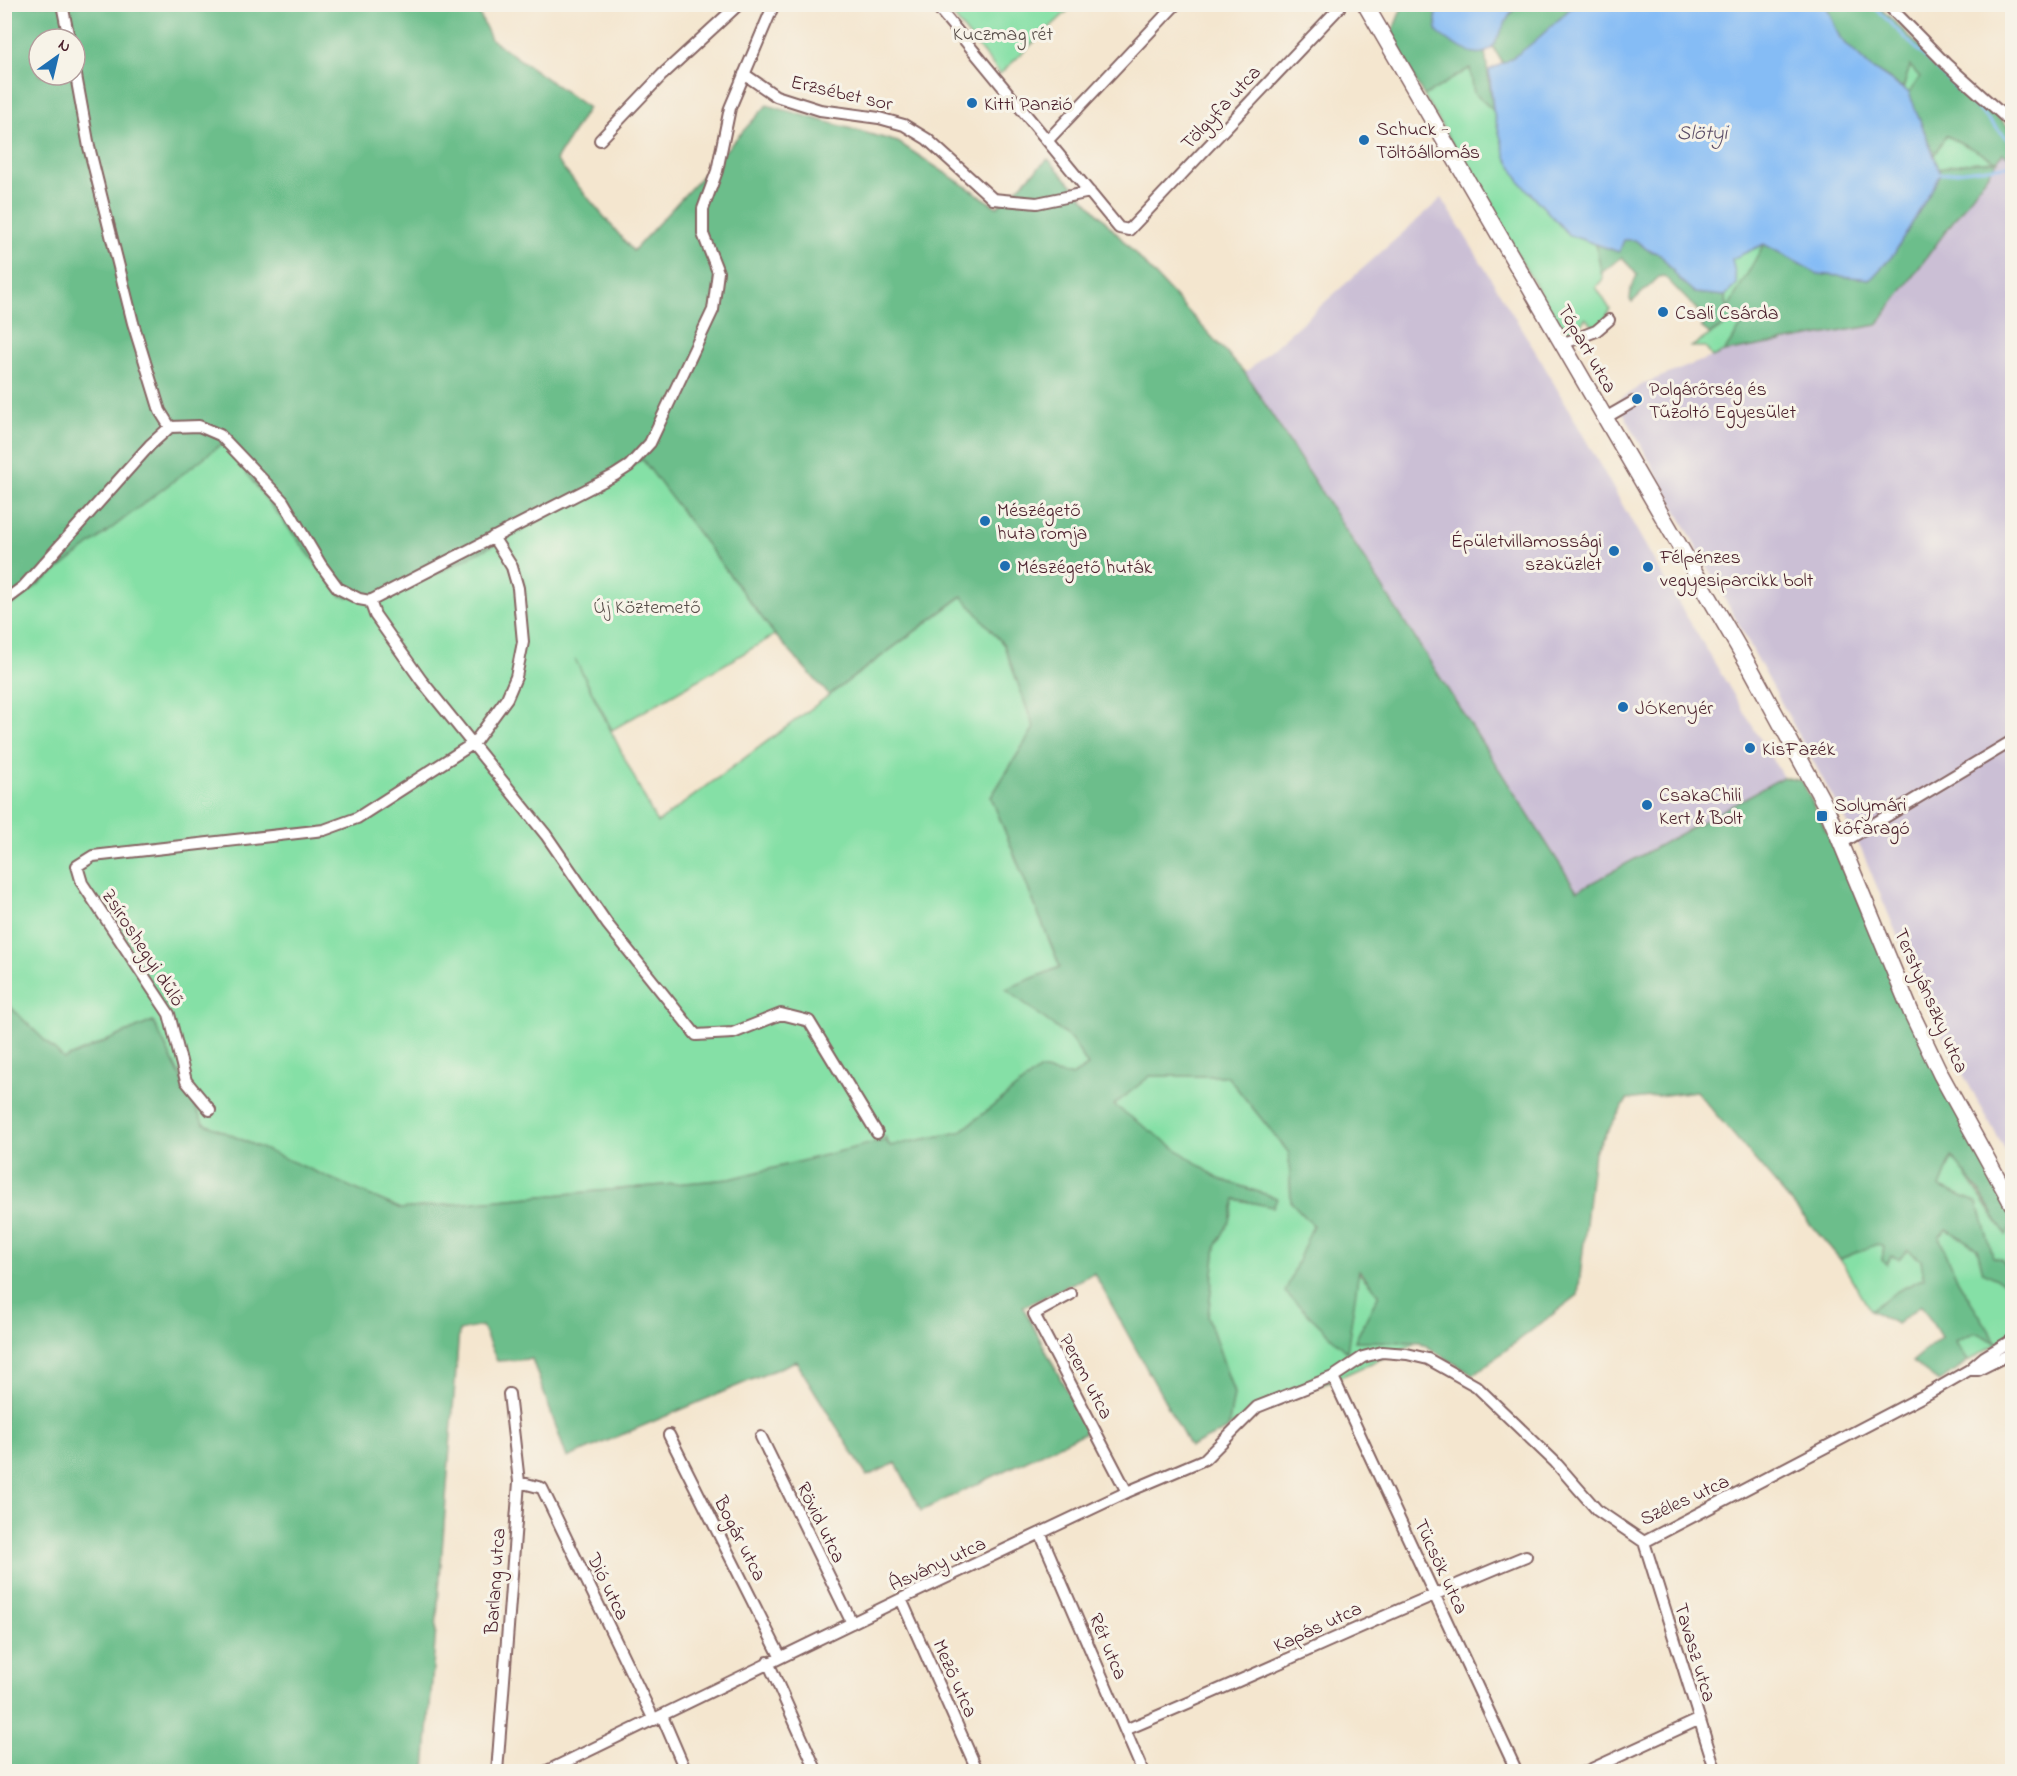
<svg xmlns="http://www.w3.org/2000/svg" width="2017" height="1776" font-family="'Indie Flower',sans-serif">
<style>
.industrial{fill:#cbbfd5}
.green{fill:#85e0a6;stroke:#688068;stroke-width:1.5}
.forest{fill:#6cbe8b;stroke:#5b6e5b;stroke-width:1.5;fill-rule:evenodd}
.water{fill:#85bcf5;stroke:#686e90;stroke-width:1.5}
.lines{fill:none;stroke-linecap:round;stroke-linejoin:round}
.stream{stroke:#85bcf5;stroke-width:3}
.street-casing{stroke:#866564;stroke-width:14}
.secondary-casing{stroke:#866564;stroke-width:18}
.street{stroke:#fff;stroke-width:10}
.secondary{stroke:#fff;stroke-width:15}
.poi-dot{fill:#1f6fb2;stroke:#f7f3e8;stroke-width:2}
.labels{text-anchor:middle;stroke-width:6;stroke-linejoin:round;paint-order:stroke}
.park-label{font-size:20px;fill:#594f4a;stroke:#f7f3e8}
.street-label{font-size:20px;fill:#4a1f2b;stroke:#f7f3e8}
.poi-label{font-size:20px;fill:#4a1f2b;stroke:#f7f3e8;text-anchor:start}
.water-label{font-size:21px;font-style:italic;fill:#5c4e68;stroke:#f7f3e8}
</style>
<rect width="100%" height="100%" fill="#f7f3e8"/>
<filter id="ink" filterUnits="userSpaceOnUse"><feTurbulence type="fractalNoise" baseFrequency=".0167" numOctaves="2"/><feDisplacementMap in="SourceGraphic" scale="12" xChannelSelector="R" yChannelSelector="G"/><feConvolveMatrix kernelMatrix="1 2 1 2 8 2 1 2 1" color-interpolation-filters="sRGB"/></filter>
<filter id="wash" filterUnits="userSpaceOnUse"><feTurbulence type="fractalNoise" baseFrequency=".008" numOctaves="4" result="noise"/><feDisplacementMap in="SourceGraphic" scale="24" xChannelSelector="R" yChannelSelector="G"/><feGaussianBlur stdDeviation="1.35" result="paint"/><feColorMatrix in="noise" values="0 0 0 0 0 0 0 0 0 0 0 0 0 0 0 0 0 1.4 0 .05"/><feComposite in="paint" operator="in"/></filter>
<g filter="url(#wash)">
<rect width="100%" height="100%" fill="#f4e6cf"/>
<path class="industrial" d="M 2003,152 L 2012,159 L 2012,1163 L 1932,1018 L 1862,851 L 1617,401 L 1645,383 L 1724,352 L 1877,325 Z
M 1442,198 L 1543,364 L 1666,582 L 1783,777 L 1577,891 L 1245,373 Z"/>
<path class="green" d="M 944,5 L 1074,5 L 1000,74 Z
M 1910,66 L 1920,77 L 1909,93 L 1903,88 Z
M 1470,68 L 1474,93 L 1493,110 L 1506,157 L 1569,234 L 1596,244 L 1603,279 L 1596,287 L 1610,309 L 1599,331 L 1585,318 L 1575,335 L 1566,337 L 1424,96 Z
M 1945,135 L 1997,161 L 1966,163 L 1939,169 L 1934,155 Z
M 1764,244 L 1728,309 L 1725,296 L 1737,284 L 1731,259 Z
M 1740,315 L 1745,322 L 1724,352 L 1712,357 L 1705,347 L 1691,347 Z
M 223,442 L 341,595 L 578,494 L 642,458 L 775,635 L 612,730 L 575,659 L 657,823 L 963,596 L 1004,645 L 1034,728 L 991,797 L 1060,967 L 1007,989 L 1072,1040 L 1088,1066 L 1072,1076 L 1039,1070 L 960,1132 L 890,1146 L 885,1136 L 885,1140 L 730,1179 L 401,1209 L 203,1123 L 153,1021 L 63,1060 L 5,1001 L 4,607 L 14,603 Z
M 1150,1076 L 1227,1076 L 1289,1153 L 1291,1202 L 1379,1294 L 1355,1341 L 1412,1342 L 1414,1344 L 1228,1427 L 1234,1393 L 1208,1317 L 1216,1246 L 1230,1221 L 1234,1199 L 1273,1207 L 1277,1198 L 1219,1179 L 1113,1105 Z
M 1953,1156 L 2006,1235 L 2012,1224 L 2012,1335 L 1968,1361 L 1954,1342 L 1975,1332 L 1995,1342 L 1958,1281 L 1939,1237 L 1947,1229 L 1977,1248 L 1983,1272 L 1993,1258 L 1978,1203 L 1940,1187 Z
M 1877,1244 L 1884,1247 L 1882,1260 L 1908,1250 L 1921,1260 L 1924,1278 L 1898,1291 L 1870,1310 L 1840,1259 Z"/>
<path class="forest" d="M 5,5 L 475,5 L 491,39 L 588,108 L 556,160 L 633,251 L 767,105 L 898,142 L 997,207 L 1048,159 L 1245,373 L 1577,891 L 1783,777 L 1802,781 L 2012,1216 L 2012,1224 L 2006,1235 L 1979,1191 L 1952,1157 L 1940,1187 L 1978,1203 L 1993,1257 L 2001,1259 L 2009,1270 L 2006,1284 L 1983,1272 L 1977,1248 L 1947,1229 L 1939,1237 L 1958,1281 L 1997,1343 L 1975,1332 L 1955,1341 L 1968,1361 L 1939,1382 L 1912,1362 L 1941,1337 L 1921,1305 L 1897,1324 L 1870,1310 L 1898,1291 L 1924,1278 L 1921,1260 L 1908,1250 L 1899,1259 L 1891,1256 L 1887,1265 L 1882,1260 L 1884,1247 L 1877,1244 L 1840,1259 L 1696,1091 L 1627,1100 L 1594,1152 L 1578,1295 L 1473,1375 L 1420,1342 L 1355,1341 L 1379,1294 L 1359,1270 L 1347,1352 L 1285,1292 L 1313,1225 L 1291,1202 L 1289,1153 L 1227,1076 L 1150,1076 L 1114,1105 L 1219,1179 L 1277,1198 L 1273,1207 L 1235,1199 L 1230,1221 L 1216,1246 L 1208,1317 L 1234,1394 L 1228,1429 L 1190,1447 L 1094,1273 L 1023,1307 L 1088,1431 L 921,1511 L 896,1463 L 867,1476 L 796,1361 L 567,1458 L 532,1359 L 497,1361 L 482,1326 L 459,1331 L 425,1771 L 5,1771 L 4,1001 L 64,1059 L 153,1021 L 203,1123 L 401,1209 L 730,1179 L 885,1140 L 890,1146 L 960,1132 L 1039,1070 L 1072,1076 L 1088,1066 L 1072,1040 L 1006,989 L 1060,967 L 991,797 L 1034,728 L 1004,645 L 962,596 L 829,695 L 775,635 L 642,459 L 515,534 L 382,601 L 341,596 L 223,443 L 14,603 L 5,607 ZM 39,39 L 75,39 L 75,75 L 39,75 Z
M 1403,5 L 1435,5 L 1437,32 L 1474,53 L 1485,52 L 1493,110 L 1474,93 L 1470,68 L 1424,96 L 1391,35 Z
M 1517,5 L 1575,5 L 1530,46 L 1503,64 L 1493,47 L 1499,31 Z
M 1826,5 L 1877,5 L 1945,71 L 2012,130 L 2012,159 L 2003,153 L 1877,325 L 1724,352 L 1744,322 L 1740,315 L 1710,334 L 1701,327 L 1707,320 L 1664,276 L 1659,277 L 1632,302 L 1630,300 L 1631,289 L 1637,275 L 1622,257 L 1601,273 L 1596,244 L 1619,252 L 1624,239 L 1635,240 L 1648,250 L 1660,254 L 1680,280 L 1695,293 L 1725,296 L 1728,308 L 1764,244 L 1818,274 L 1871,279 L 1894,254 L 1941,174 L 1939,169 L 1966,163 L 1996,161 L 1946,135 L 1934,155 L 1909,93 L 1920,77 L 1910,66 L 1903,88 L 1870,67 L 1840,38 Z"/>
<path class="water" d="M 1435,5 L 1435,4 L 1517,5 C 1506,17 1502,31 1494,45 C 1481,66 1449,42 1437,32 Z
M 1574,5 L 1826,5 L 1840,38 L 1870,67 L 1909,93 L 1941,174 L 1894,254 L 1871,279 L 1818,274 L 1764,244 L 1732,259 L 1737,284 L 1725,296 L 1695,293 L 1680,280 L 1660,254 L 1648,250 L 1635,240 L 1624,240 L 1619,252 L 1569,235 L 1521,183 L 1506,157 L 1493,110 L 1489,70 C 1523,56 1548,29 1574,5 Z"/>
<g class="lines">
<path class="stream" d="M 1871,4 L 2012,143
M 1941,174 L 2012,165"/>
</g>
</g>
<g filter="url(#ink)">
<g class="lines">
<g class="street-casing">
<path id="street" d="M 62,4 L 69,39
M 935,4 L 1119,228 L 1129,230 L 1339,8 L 1337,4
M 1887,4 L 1946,64 L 2012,123
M 75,70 L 89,147 L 133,323 L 160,411 L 170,427
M 744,74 L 776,96 L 820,110 L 879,118 L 904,125 L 927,139 L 993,199 L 1037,203 L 1090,192
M 600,140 L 662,75 L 739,4
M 1048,140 L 1176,4
M 1562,344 L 1596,331 L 1609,320
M 1605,418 L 1633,402
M 4,601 L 23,587 L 150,445 L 170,427 L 199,426 L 220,435 L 283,501 L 321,565 L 338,588 L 359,599 L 370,601 L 615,475 L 629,466 L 650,443 L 713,310 L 718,272 L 703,234 L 703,209 L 717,171 L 730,108 L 774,4
M 370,601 L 375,615 L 421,680 L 546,835 L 608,925 L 696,1035 L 733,1033 L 781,1014 L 809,1021 L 877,1133
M 1842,843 L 2012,741
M 210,1110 L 186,1081 L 169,1014 L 82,883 L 77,866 L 93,856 L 324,830 L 357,818 L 474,743 L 507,698 L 516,677 L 523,642 L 518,588 L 512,567 L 493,537
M 1071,1294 L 1034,1314 L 1127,1492
M 1969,1370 L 1978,1370 L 2012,1353
M 1333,1377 L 1517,1772
M 669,1435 L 780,1656
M 761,1437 L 852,1623
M 519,1482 L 542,1488 L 654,1720
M 1041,1535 L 1143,1772
M 1644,1542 L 1931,1392 L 1969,1370 L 1984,1357 L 2012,1340
M 1644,1542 L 1716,1772
M 901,1599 L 978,1772
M 768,1662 L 817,1772
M 662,1716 L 686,1772
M 1125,1730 C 1259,1674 1391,1611 1526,1556
M 497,1772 L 519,1482 L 509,1394
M 545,1772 L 901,1599 L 1127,1492 L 1205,1459 L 1257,1407 L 1333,1377 L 1363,1357 L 1382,1352 L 1407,1354 L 1428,1359 L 1476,1386 L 1555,1462 L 1597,1510 L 1644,1542
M 1585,1772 L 1698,1720"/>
</g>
<g class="secondary-casing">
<path id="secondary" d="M 1365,4 L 1751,669 L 1826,807 L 1911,1012 L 1941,1075 L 2012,1204"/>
</g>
<use href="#street" class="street"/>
<use href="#secondary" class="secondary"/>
</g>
</g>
<g class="poi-dot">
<circle cx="972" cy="103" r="6"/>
<circle cx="1364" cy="140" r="6"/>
<circle cx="1663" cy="312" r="6"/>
<circle cx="1637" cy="399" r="6"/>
<circle cx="985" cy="521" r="6"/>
<circle cx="1614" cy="551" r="6"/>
<circle cx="1005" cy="566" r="6"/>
<circle cx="1648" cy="567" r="6"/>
<circle cx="1623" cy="707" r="6"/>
<circle cx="1750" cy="748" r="6"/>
<circle cx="1647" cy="805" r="6"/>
<rect x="1816" y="810" width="12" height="12" rx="3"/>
</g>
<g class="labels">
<g class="park-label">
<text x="1003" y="40">Kuczmag rét</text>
<text x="647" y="613">Új Köztemető</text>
</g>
<g class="street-label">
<text transform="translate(842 92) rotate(13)" y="7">Erzsébet sor</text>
<text transform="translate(1220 107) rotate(-47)" y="7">Tölgyfa utca</text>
<text transform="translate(1588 348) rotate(60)" y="7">Tópart utca</text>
<text transform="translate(144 947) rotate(57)" y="7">Zsíroshegyi dűlő</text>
<text transform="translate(1932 1000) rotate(66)" y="7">Terstyánszky utca</text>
<text transform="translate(1087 1376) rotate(62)" y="7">Perem utca</text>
<text transform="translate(1684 1499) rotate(-25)" y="7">Széles utca</text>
<text transform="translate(822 1522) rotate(64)" y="7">Rövid utca</text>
<text transform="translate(741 1538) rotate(63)" y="7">Bogár utca</text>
<text transform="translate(937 1563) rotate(-25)" y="7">Ásvány utca</text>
<text transform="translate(1442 1566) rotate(65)" y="7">Tücsök utca</text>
<text transform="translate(494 1581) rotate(-86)" y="7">Barlang utca</text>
<text transform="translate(609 1586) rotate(64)" y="7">Dió utca</text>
<text transform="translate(1317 1626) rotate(-25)" y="7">Kapás utca</text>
<text transform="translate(1109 1646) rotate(67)" y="7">Rét utca</text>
<text transform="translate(1696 1652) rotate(73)" y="7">Tavasz utca</text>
<text transform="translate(956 1678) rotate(66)" y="7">Mező utca</text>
</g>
<g class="poi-label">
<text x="984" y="110">Kitti Panzió</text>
<text x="1376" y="135">Schuck -<tspan x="1376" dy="23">Töltőállomás</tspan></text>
<text x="1675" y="319">Csali Csárda</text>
<text x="1649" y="395">Polgárőrség és<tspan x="1649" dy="23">Tűzoltó Egyesület</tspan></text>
<text x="997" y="516">Mészégető<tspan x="997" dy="23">huta romja</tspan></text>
<text x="1602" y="547" text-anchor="end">Épületvillamossági<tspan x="1602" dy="23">szaküzlet</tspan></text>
<text x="1660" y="563">Félpénzes<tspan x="1660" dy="23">vegyesiparcikk bolt</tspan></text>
<text x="1017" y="573">Mészégető huták</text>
<text x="1635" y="714">JÓKenyér</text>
<text x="1762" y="755">KisFazék</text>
<text x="1659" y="801">CsakaChili<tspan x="1659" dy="23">Kert &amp; Bolt</tspan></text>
<text x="1834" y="811">Solymári<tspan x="1834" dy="23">kőfaragó</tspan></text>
</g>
<g class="water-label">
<text x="1702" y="139">Slötyi</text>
</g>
</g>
<rect width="2017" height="1776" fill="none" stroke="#f7f3e8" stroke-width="24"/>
<g transform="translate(57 57) rotate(34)"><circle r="28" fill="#f7f3e8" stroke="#b29e9c" stroke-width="1.5"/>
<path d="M0-4.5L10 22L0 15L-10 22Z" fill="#1f6fb2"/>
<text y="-9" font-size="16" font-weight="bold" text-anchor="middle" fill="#4a1f2b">N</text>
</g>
</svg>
